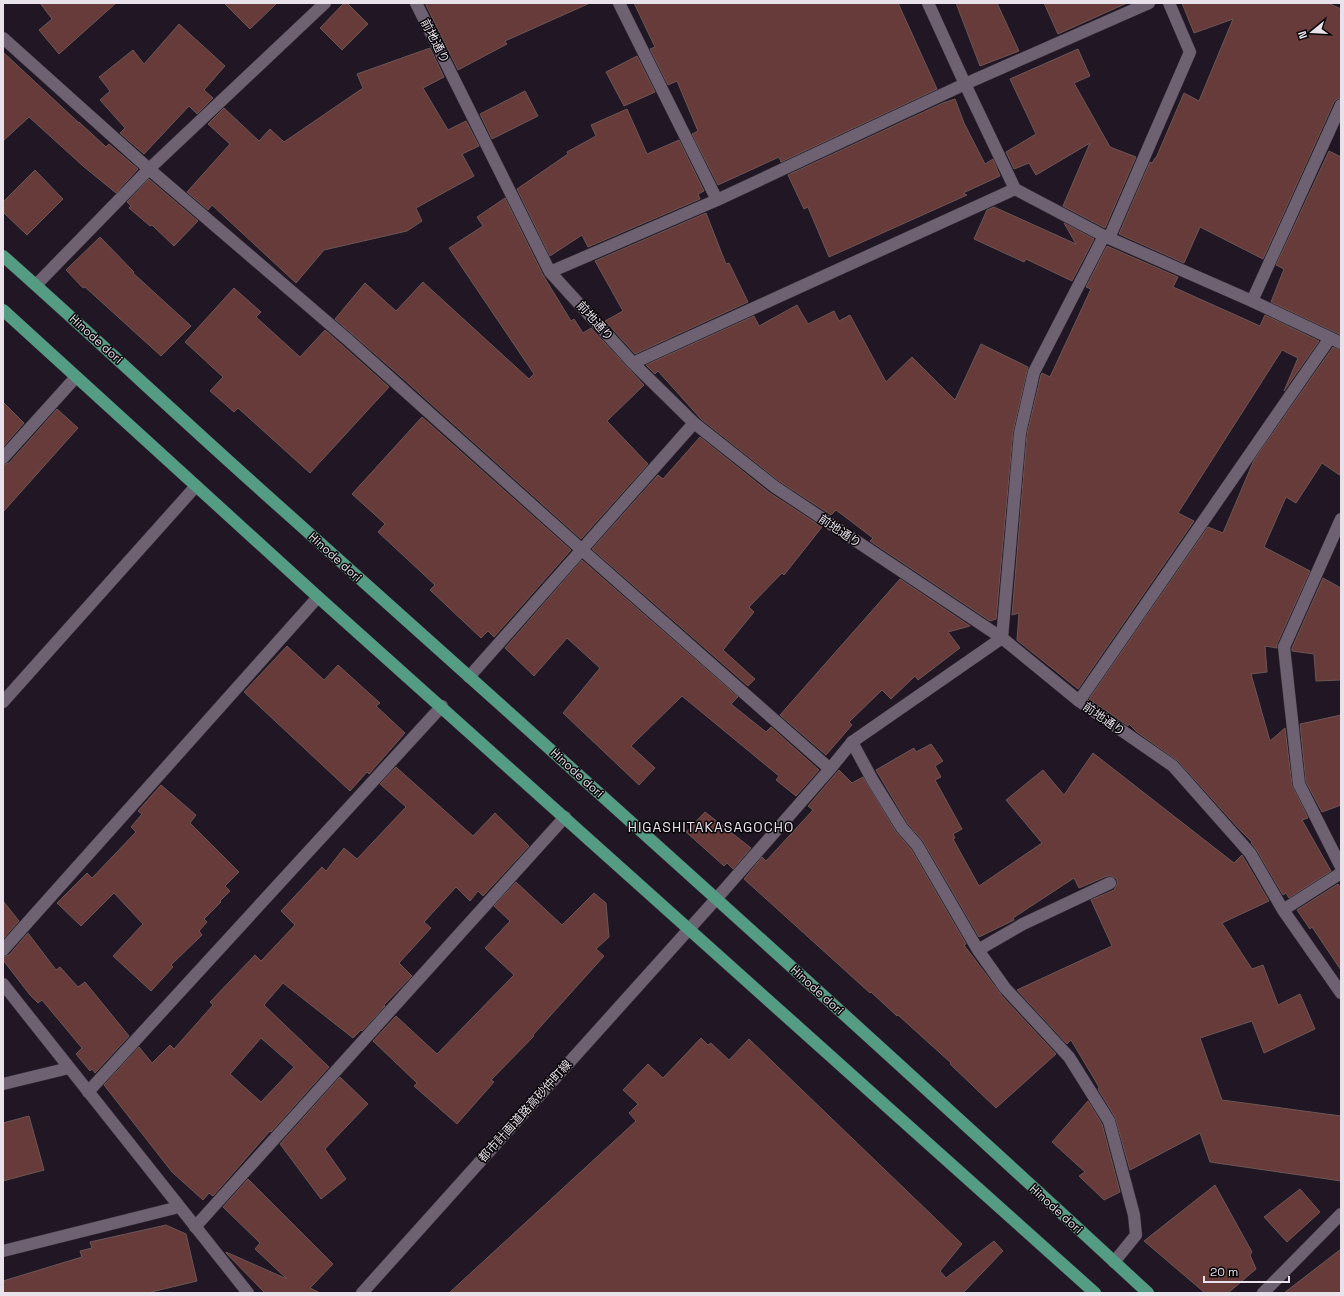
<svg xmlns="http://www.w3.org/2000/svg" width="1344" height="1296" font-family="'Space Grotesk','Noto Sans JP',sans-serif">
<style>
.building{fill:#673b3a;stroke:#6c5655;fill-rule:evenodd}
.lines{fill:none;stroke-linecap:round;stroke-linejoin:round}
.lane-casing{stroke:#373039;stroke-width:13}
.street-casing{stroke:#373039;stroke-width:13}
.secondary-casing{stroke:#373039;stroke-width:13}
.primary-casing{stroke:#373039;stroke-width:13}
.lane{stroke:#6e6171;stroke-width:12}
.street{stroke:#6e6171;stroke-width:12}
.secondary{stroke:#6e6171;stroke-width:12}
.primary{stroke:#549d84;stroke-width:12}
.labels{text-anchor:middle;stroke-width:3;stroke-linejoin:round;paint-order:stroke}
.street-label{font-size:12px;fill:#e9e2eb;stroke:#080509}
.quarter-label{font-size:14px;letter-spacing:1px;fill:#e9e2eb;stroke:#080509}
</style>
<rect width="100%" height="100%" fill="#211623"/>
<path class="building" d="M 40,3 L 116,3 L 59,54 L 39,30 L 52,19 Z
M 224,3 L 277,3 L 250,29 Z
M 344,3 L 347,3 L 368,24 L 342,50 L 320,28 Z
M 425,3 L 590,3 L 505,41 L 507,44 L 458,70 Z
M 634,3 L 898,3 L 937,89 L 781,162 L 779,157 L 718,185 L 692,134 L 698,131 L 677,81 L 668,85 L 650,49 L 655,47 Z
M 956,3 L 997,3 L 1019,51 L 980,66 Z
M 1044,3 L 1127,3 L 1058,34 Z
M 1182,3 L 1328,3 L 1341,9 L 1341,98 L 1337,99 L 1334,102 L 1263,259 L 1200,227 L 1184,263 L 1119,234 L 1150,162 L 1152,163 L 1155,158 L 1156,158 L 1184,93 L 1199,101 L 1233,19 L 1194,33 Z
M 179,24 L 225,66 L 204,90 L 213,98 L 197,114 L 189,106 L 144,154 L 120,133 L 125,128 L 100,100 L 110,91 L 99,77 L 133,50 L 144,64 Z
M 430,48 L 444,77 L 423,88 L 448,130 L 466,121 L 479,146 L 462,154 L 474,176 L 416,208 L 422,221 L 407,231 L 324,250 L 296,283 L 212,205 L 208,210 L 187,192 L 230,144 L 208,124 L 224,108 L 259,141 L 270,129 L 284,142 L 363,88 L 357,74 Z
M 1078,49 L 1090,76 L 1074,83 L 1110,147 L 1136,157 L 1105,228 L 1063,206 L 1090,143 L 1036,175 L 1029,163 L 1014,169 L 1006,152 L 1036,134 L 1010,79 Z
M 3,52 L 79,123 L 79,122 L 106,147 L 109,144 L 138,169 L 116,193 L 83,166 L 29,117 L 3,141 Z
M 637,56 L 655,92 L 624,106 L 606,72 Z
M 525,91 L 538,116 L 492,139 L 480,114 Z
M 955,99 L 964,123 L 985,164 L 993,159 L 1000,176 L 963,193 L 967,195 L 829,257 L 808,207 L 804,209 L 788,175 L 943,103 Z
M 627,109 L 647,154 L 679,140 L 704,191 L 698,194 L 700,199 L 588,247 L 582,235 L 550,256 L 517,189 L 568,154 L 567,152 L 596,136 L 591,125 Z
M 1329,151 L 1341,157 L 1341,335 L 1271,302 L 1284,269 L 1276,265 Z
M 35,170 L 63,199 L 27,235 L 3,212 L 3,202 Z
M 149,179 L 198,221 L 174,246 L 152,225 L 150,226 L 129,208 L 131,206 L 127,202 Z
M 505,198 L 543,275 L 571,321 L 574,319 L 583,333 L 591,328 L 644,385 L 607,421 L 648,464 L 581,539 L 399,375 L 335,319 L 365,283 L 396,311 L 423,282 L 529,379 L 534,374 L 449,248 L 483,226 L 477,217 Z
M 994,207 L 1076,244 L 1064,223 L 1094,239 L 1072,281 L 1026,259 L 1024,262 L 974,239 L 987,210 Z
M 706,213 L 726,264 L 729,263 L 748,302 L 635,354 L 605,321 L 623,311 L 595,261 Z
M 100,237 L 134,272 L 133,273 L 191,326 L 161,356 L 85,287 L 83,288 L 66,270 Z
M 1107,246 L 1178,277 L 1173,287 L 1260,326 L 1265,315 L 1319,341 L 1284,391 L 1298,358 L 1282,350 L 1178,513 L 1194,521 L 1078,689 L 1017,640 L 1019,613 L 1012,615 L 1027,434 L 1041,375 L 1042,373 L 1050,377 L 1091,289 L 1086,287 Z
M 234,288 L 261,312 L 256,317 L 300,357 L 325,330 L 389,387 L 310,473 L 238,408 L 234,412 L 210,391 L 223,377 L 185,342 Z
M 797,305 L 808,324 L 834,311 L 839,321 L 850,315 L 886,382 L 912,357 L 955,400 L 981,344 L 1028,367 L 1013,432 L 996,619 L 990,621 L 870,541 L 873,538 L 836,510 L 831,515 L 779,481 L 701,419 L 658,371 L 655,374 L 646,365 L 754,316 L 759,326 Z
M 1333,347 L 1341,350 L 1341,476 L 1322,463 L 1296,503 L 1286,497 L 1264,547 L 1310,571 L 1277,644 L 1277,648 L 1265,646 L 1267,672 L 1251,674 L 1270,741 L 1285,728 L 1292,785 L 1308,818 L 1302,820 L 1331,871 L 1289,898 L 1286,893 L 1283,895 L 1256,849 L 1251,843 L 1252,842 L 1240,830 L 1178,761 L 1137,732 L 1129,724 L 1128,726 L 1089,699 L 1208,527 L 1223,533 L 1254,460 Z
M 3,402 L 24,423 L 3,447 Z
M 57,409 L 78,428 L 3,512 L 3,465 L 9,463 Z
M 422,417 L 571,550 L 494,637 L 488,631 L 481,638 L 430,590 L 435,585 L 378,532 L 385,524 L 352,494 Z
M 700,437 L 770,493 L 822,527 L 784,575 L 782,573 L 749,607 L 754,612 L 723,650 L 755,679 L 748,686 L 592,549 L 658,475 L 663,479 Z
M 582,560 L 738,697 L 731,704 L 766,732 L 771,727 L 819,770 L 796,796 L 776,780 L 779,776 L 682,696 L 631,746 L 655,768 L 639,785 L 563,713 L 600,668 L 567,638 L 534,676 L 505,648 Z
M 1323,578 L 1341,588 L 1341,680 L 1316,681 L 1314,654 L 1292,651 L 1292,648 Z
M 900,579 L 970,626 L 948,632 L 960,648 L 918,680 L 915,676 L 891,699 L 882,690 L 849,722 L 852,725 L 826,755 L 780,715 Z
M 287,646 L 324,680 L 338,665 L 380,703 L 376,706 L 405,733 L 369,774 L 367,772 L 350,791 L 244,692 Z
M 1341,715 L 1341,805 L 1322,812 L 1306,782 L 1300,724 Z
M 931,744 L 943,761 L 935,766 L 941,777 L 935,780 L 962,829 L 953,834 L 955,838 L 953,839 L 979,886 L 1042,843 L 1006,800 L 1043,770 L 1064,795 L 1093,753 L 1234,863 L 1242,855 L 1269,901 L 1222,923 L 1252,969 L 1263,965 L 1278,1005 L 1300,994 L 1315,1029 L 1264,1053 L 1252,1021 L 1200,1038 L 1222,1100 L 1341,1116 L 1341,1181 L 1210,1162 L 1200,1133 L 1130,1170 L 1115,1117 L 1098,1089 L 1099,1087 L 1071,1040 L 1067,1044 L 1017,990 L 1112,946 L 1091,900 L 1114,890 L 1117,884 L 1117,879 L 1111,876 L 1107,876 L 1079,888 L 1074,878 L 1013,918 L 1014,920 L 979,937 L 923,841 L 908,824 L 876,770 L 914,748 L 916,752 Z
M 396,767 L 473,836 L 495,813 L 529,846 L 483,896 L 478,891 L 470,901 L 456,887 L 424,922 L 431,928 L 399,963 L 412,976 L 384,1005 L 385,1006 L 362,1031 L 361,1030 L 353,1038 L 283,983 L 264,1005 L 329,1067 L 271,1132 L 270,1131 L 213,1196 L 209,1193 L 203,1200 L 172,1172 L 104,1085 L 139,1047 L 152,1063 L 170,1045 L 174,1049 L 213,1005 L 210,1002 L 255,955 L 261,961 L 295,925 L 281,911 L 322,867 L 326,871 L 344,848 L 357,859 L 406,807 L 380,784 ZM 261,1038 L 294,1067 L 261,1102 L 230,1074 Z
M 839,770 L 852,783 L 863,777 L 896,832 L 911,849 L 966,944 L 964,945 L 1003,997 L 1056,1054 L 996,1108 L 950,1064 L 951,1063 L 898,1015 L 897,1016 L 871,992 L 870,993 L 744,879 L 762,857 L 766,861 L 813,810 L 808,806 Z
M 161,785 L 196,815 L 190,823 L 239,872 L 225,886 L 230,891 L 220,901 L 221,902 L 204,919 L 207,922 L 199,931 L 202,935 L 171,965 L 173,967 L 151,991 L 113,956 L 143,924 L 114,893 L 81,926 L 57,903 L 87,873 L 92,878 L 136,832 L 131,827 L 142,814 L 138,811 Z
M 705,812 L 751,848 L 733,869 L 727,863 L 724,866 L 686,832 Z
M 516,882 L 562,925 L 594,893 L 606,903 L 609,937 L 596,949 L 604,956 L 533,1035 L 534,1036 L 491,1080 L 494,1082 L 457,1124 L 414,1086 L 417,1083 L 373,1041 L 396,1016 L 437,1054 L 514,975 L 485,948 L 510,921 L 494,906 Z
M 1338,884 L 1341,888 L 1341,970 L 1312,927 L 1310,929 L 1297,910 Z
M 3,901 L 19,921 L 3,939 Z
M 28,933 L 56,970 L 60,967 L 78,987 L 85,982 L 129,1036 L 95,1073 L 92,1069 L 90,1071 L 76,1054 L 82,1048 L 42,1000 L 38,1003 L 30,995 L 3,960 L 3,957 L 9,955 Z
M 701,1038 L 708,1045 L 711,1043 L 729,1060 L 749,1039 L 962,1244 L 940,1271 L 946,1278 L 994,1241 L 1003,1251 L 963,1293 L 449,1293 L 636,1121 L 629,1113 L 638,1104 L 623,1090 L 648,1064 L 663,1078 Z
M 340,1077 L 368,1104 L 325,1149 L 346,1179 L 321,1199 L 280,1144 Z
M 1088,1101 L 1102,1124 L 1120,1192 L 1104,1200 L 1079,1176 L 1085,1172 L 1052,1142 Z
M 29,1116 L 44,1170 L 3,1181 L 3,1123 Z
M 248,1179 L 333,1264 L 310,1288 L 320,1293 L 265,1293 L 226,1253 L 226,1252 L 287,1279 L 255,1249 L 260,1243 L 223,1207 Z
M 1215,1185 L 1252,1252 L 1250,1255 L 1256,1269 L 1228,1293 L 1205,1293 L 1144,1241 Z
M 1300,1189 L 1320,1212 L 1287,1242 L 1264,1217 Z
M 166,1225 L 186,1234 L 197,1281 L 147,1293 L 3,1293 L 3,1281 L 82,1257 L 80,1251 L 92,1248 L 90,1242 Z
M 1341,1249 L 1341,1293 L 1284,1293 Z"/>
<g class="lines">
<g class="lane-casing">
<path id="lane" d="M 1109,238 L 1190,52 L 1169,3
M 3,458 L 76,377
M 1079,701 L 1330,338
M 3,702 L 196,486
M 852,742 L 873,781 L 902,828 L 917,845 L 978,950 L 1005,988 L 1069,1057 L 1109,1121 L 1134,1215 L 1136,1235 L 1114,1262
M 3,950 L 318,597
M 978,950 L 1023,924 L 1110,883
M 195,1227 L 565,817
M 3,1251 L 179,1207"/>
</g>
<g class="street-casing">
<path id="street" d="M 416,3 L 550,272 L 633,363 L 694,423 L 775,487 L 1002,638 L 1079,701 L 1173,766 L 1250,853 L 1283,910 L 1341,993
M 619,3 L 717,200
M 3,38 L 149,169 L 347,339 L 581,549 L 830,769
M 550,272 L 717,200 L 965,84 L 1149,3
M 36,285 L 149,169 L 325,3
M 1252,301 L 1341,105
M 633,363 L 1015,189
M 1341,519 L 1284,647 L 1299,784 L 1341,867
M 469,677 L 694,423
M 717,898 L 830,769 L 852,742 L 1002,638 L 1020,433 L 1034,372 L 1104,236
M 1283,910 L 1341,873
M 3,984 L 248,1293
M 3,1084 L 69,1068
M 88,1092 L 442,706"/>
</g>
<g class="secondary-casing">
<path id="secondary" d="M 928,3 L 965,84 L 1015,189 L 1104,236 L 1252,301 L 1341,343
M 362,1293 L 717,898
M 1263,1293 L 1341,1214"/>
</g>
<g class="primary-casing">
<path id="primary" d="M 3,256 C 100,342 194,431 291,517 C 578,774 865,1031 1148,1293
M 3,310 L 318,597 L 1095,1293"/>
</g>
<use href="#lane" class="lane"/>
<use href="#street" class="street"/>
<use href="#secondary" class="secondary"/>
<use href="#primary" class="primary"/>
</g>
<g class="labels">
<g class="street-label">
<text transform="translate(435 41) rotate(63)" y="4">前地通り</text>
<text transform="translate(595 321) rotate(48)" y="4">前地通り</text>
<text transform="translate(96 339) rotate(42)" y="4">Hinode dori</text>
<text transform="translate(840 531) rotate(34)" y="4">前地通り</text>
<text transform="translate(335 557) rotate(42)" y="4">Hinode dori</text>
<text transform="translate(1104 719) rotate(35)" y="4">前地通り</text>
<text transform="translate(577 773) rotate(42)" y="4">Hinode dori</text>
<text transform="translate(817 990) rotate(42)" y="4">Hinode dori</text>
<text transform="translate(525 1111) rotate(-48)" y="4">都市計画道路高砂仲町線</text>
<text transform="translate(1056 1209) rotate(42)" y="4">Hinode dori</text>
</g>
<g class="quarter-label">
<text x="711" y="832">HIGASHITAKASAGOCHO</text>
</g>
</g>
<rect width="1344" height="1296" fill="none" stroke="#e9e2eb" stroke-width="8"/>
<g transform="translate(1312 32) rotate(252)" stroke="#080509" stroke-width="3" paint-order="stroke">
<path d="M0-3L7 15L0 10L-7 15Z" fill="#e9e2eb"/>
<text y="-6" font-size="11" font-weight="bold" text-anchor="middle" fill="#e9e2eb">N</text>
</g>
<path d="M1204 1276v6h85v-6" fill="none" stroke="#e9e2eb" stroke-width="2"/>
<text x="1210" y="1276" font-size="12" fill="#e9e2eb" stroke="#080509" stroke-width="3" paint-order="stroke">20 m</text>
</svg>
